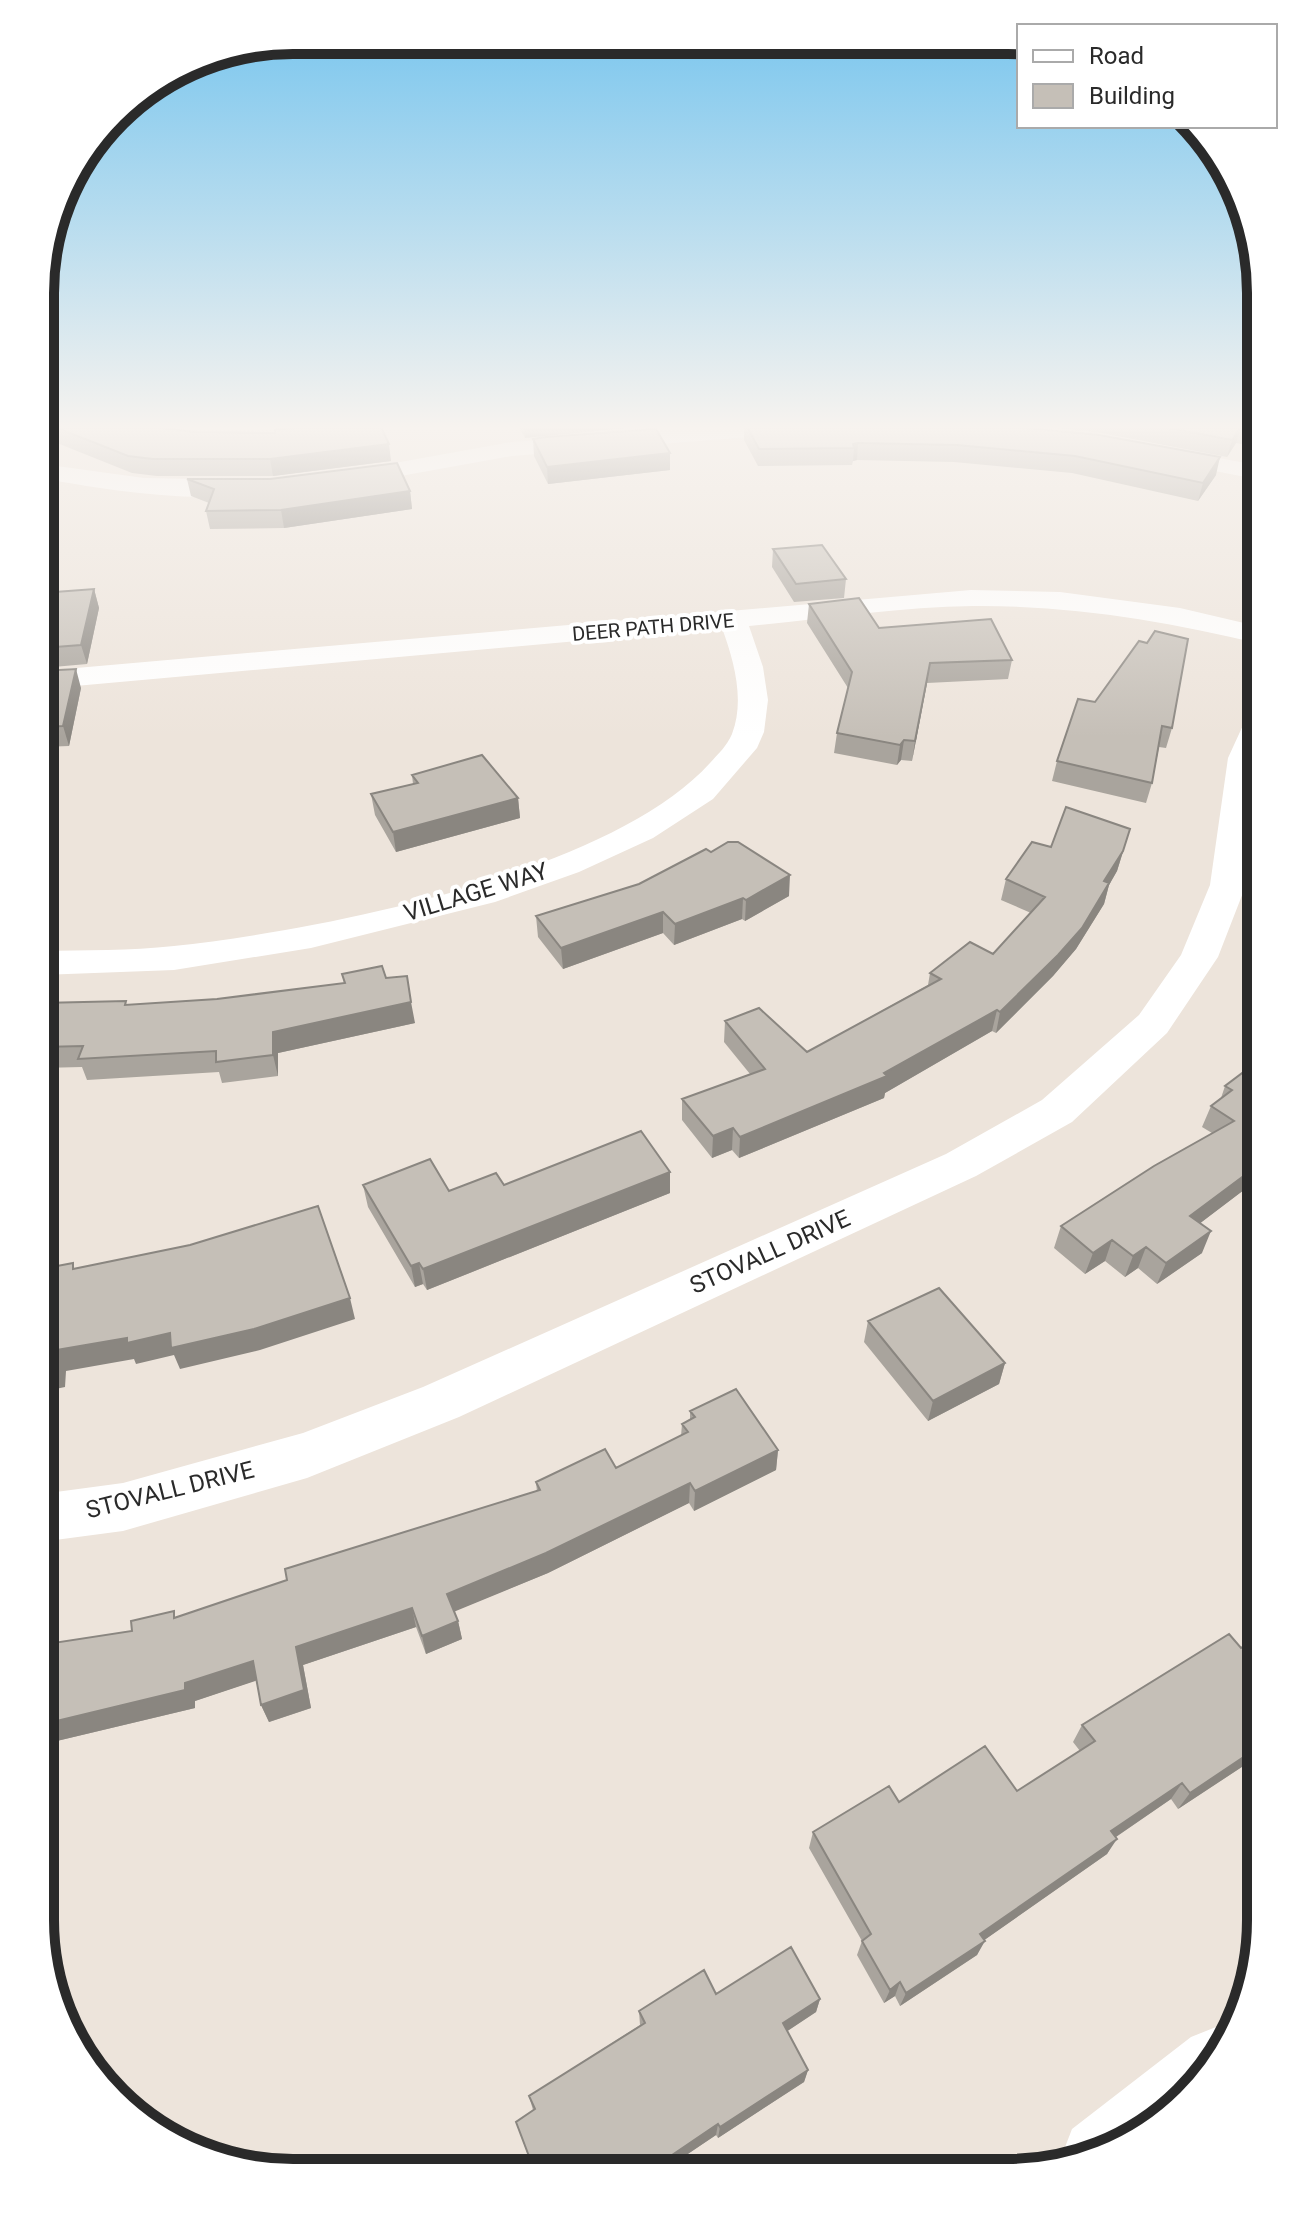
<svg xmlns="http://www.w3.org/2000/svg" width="1301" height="2213" font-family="Roboto,sans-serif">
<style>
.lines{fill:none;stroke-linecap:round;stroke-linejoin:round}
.minor{fill:#fff;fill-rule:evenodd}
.wall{fill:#a9a49d}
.shaded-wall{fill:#8a8680}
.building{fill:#c5bfb7;stroke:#8a8680;stroke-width:2}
.labels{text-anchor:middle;stroke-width:8;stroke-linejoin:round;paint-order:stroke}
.far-street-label{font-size:20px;fill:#2a2a2a;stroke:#fff}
.street-label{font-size:24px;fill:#2a2a2a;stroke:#fff}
.rim{fill:none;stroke:#2a2a2a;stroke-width:10}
</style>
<rect width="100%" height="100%" fill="#ede4db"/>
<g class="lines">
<path class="minor" d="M 700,427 L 796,427 L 785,434 L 512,456 L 345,486 L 337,484 L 333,479 L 337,474 L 345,472 L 512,442 Z
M 1161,447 L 1261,466 L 1261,480 L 1153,459 L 1149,454 L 1153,449 Z
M 42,464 L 144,478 L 247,480 L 255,482 L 259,487 L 255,492 C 202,505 97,489 42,478 Z
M 971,590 L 1060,592 L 1180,608 L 1261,627 L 1261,644 C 1166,621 1071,605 973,606 C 899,607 823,619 749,626 L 763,667 L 768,700 L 764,732 L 757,748 L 713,799 L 653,838 L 579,872 L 495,902 L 311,948 L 174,970 L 41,975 L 41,951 C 85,950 130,951 174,946 C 321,930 609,874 710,763 C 718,754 727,746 732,734 C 745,700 734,661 722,628 L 42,689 L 42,671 Z
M 1261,708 L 1261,756 L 1246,885 L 1218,957 L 1167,1033 L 1072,1122 L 976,1176 L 459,1417 L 307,1478 L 123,1531 L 40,1542 L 41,1494 L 123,1483 L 303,1433 L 423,1387 L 946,1154 L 1042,1100 L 1139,1015 L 1181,955 L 1210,885 L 1228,758 L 1250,710 Z
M 1216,2027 L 1232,2034 L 1209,2074 L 1105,2154 L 1065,2162 L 1062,2155 L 1072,2129 L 1191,2037 Z"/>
</g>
<path class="wall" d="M 42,427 L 151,427 L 391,461 L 273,476 L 157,476 L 132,473 L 42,437 Z
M 519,427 L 634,427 L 525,438 Z
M 744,427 L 1016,427 L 1216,475 L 1198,501 L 1072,473 L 954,462 L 857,460 L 853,461 L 852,465 L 758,466 L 744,440 Z
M 1046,427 L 1261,427 L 1261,448 L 1236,443 L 1227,457 L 1096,432 Z
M 533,439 L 670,470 L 548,484 L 534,456 Z
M 187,479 L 410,491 L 412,509 L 284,528 L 210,529 L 206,511 L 209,503 L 191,496 Z
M 773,549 L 846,579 L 844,598 L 794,602 L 772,567 Z
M 94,589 L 99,608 L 87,664 L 42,668 L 42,593 Z
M 809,604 L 879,628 L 1012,660 L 1008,679 L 927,683 L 912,761 L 901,760 L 897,765 L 834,753 L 837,733 L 848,688 L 807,623 Z
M 42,671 L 81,688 L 69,746 L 42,747 Z
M 1078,699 L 1172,728 L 1166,748 L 1159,747 L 1152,783 L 1146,803 L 1052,781 L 1057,761 Z
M 412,775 L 518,798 L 520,818 L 396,852 L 375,815 L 371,794 L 413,784 Z
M 1130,829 L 1117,871 L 1109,885 L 1104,904 L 1076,949 L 1053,976 L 996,1033 L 992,1031 L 885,1093 L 884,1098 L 739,1158 L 732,1150 L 712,1158 L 682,1120 L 682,1099 L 750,1074 L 724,1042 L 725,1021 L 807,1052 L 928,985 L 930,973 L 993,954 L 1031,913 L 1001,900 L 1006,879 L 1051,847 Z
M 639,884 L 789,896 L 745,921 L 742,919 L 674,945 L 663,933 L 563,969 L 538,937 L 536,916 Z
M 342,974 L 386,978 L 415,1023 L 278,1053 L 278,1076 L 222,1083 L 219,1072 L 87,1080 L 82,1067 L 41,1068 L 41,1003 L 127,1005 L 217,999 L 344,983 Z
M 1261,1057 L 1261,1177 L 1200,1223 L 1202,1253 L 1157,1284 L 1138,1268 L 1125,1277 L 1105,1261 L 1085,1274 L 1054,1248 L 1061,1226 L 1212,1133 L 1202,1127 L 1211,1106 L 1221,1098 L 1225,1086 L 1258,1061 Z
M 670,1172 L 670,1193 L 427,1290 L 423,1284 L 415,1287 L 368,1207 L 363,1185 L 449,1191 L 504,1185 Z
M 868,1321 L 1005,1363 L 999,1384 L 928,1421 L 864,1342 Z
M 690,1411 L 778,1450 L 776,1470 L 694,1511 L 689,1503 L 548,1573 L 454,1611 L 458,1621 L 462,1639 L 426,1654 L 416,1627 L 303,1665 L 311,1708 L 269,1722 L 261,1705 L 257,1680 L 195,1701 L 195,1708 L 40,1745 L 40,1645 L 132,1631 L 176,1617 L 287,1580 L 537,1492 L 536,1482 L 616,1468 L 681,1436 L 682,1424 L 690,1419 Z
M 1261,1551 L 1261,1592 L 1244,1573 L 1255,1553 Z
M 1261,1635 L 1260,1755 L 1178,1809 L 1171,1799 L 1116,1837 L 1107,1854 L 984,1940 L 977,1955 L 900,2006 L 895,1996 L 884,2003 L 857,1955 L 862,1941 L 809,1848 L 813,1832 L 899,1802 L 1017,1791 L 1080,1751 L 1073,1742 L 1082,1725 L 1241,1648 Z
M 716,1994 L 820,1999 L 816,2012 L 787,2031 L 808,2070 L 804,2082 L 718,2138 L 716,2135 L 661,2172 L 534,2172 L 516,2122 L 533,2110 L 529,2096 L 640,2025 L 639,2011 Z"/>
<path class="shaded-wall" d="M 524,427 L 634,427 L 525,438 Z
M 1241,427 L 1236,443 L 1227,457 L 1232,440 Z
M 858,443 L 857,460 L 853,461 L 854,448 L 853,444 Z
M 389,444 L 391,461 L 273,476 L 270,459 Z
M 670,453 L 670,470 L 548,484 L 547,467 Z
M 1220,457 L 1216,475 L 1198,501 L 1203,483 Z
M 410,491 L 412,509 L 284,528 L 281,510 Z
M 94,589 L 99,608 L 87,664 L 81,645 Z
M 930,663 L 927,683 L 912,761 L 915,741 Z
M 76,669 L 81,688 L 69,746 L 63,726 Z
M 904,740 L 901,760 L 897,765 L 900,745 Z
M 518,798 L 520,818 L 396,852 L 393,832 Z
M 1130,829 L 1117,871 L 1109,885 L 1104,904 L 1076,949 L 1053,976 L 996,1033 L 1000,1012 L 1104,881 Z
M 790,875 L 789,896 L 745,921 L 746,900 Z
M 743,898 L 742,919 L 674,945 L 675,924 Z
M 663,912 L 663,933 L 563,969 L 561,948 Z
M 411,1002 L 415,1023 L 278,1053 L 278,1076 L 273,1055 L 273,1032 Z
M 997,1010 L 992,1031 L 885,1093 L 884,1098 L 739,1158 L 740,1137 L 884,1073 Z
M 733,1128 L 732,1150 L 712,1158 L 713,1136 Z
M 1261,1163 L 1261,1177 L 1182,1237 L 1190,1216 Z
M 670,1172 L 670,1193 L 427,1290 L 423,1269 Z
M 1211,1231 L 1202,1253 L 1157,1284 L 1166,1263 Z
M 1112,1240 L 1105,1261 L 1085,1274 L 1093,1253 Z
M 1146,1247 L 1138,1268 L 1125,1277 L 1133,1256 Z
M 419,1263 L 423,1284 L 415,1287 L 411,1266 Z
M 350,1298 L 355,1319 L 260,1350 L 180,1369 L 174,1355 L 136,1364 L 134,1359 L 66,1371 L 65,1387 L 41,1392 L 41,1369 L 56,1350 L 127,1338 L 170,1333 Z
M 1005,1363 L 999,1384 L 928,1421 L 933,1401 Z
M 778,1450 L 776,1470 L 694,1511 L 695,1491 Z
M 690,1483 L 689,1503 L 548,1573 L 451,1613 L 447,1594 Z
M 412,1608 L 416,1627 L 303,1665 L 311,1708 L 269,1722 L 261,1705 L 296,1647 Z
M 458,1621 L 462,1639 L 426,1654 L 422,1636 Z
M 253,1661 L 261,1679 L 195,1701 L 195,1708 L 40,1745 L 40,1725 L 185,1683 Z
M 1260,1746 L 1260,1755 L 1178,1809 L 1190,1793 Z
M 1182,1783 L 1171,1799 L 1101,1847 L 1111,1831 Z
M 1117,1839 L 1107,1854 L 973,1948 L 980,1934 Z
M 985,1941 L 977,1955 L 900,2006 L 906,1993 Z
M 900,1982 L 895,1996 L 884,2003 L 890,1990 Z
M 820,1999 L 816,2012 L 780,2036 L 783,2023 Z
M 808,2070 L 804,2082 L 718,2138 L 720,2127 Z
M 718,2124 L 716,2135 L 661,2172 L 647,2172 Z"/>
<path class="building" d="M 55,427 L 151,427 L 196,432 L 275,433 L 275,430 L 304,427 L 381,427 L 389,444 L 270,459 L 153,459 L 128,456 Z
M 747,427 L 1016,427 L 1099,435 L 1220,457 L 1203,483 L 1075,456 L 957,445 L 858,443 L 853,444 L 854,448 L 759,449 Z
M 1163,427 L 1241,427 L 1232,440 Z
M 1243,427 L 1261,427 L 1261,430 Z
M 656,429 L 670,453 L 547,467 L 533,439 L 546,437 Z
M 397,463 L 410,491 L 281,510 L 206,511 L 214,489 L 187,479 L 270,479 Z
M 822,545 L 846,579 L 796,584 L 773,549 Z
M 94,589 L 81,645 L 42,648 L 42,593 Z
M 859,598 L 879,628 L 991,619 L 1012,660 L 930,663 L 915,741 L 904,740 L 900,745 L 837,733 L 852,672 L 809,604 Z
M 1155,631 L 1188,639 L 1172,728 L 1162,726 L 1152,783 L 1057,761 L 1078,699 L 1095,702 L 1139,641 L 1147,643 Z
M 76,669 L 63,726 L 42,727 L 42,671 Z
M 482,755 L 518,798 L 393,832 L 371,794 L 418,783 L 412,775 Z
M 1066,807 L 1130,829 L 1123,851 L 1104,881 L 1109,883 L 1082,928 L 1058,955 L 1000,1012 L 997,1010 L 884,1073 L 887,1076 L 740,1137 L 733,1128 L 713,1136 L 682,1099 L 765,1069 L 725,1021 L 759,1008 L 807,1052 L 941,979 L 930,973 L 970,942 L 993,954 L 1045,897 L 1006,879 L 1032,842 L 1051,847 Z
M 728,842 L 738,842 L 790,875 L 746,900 L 743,898 L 675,924 L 663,912 L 561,948 L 536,916 L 639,884 L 706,849 L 711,852 Z
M 382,966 L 386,978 L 407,976 L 411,1002 L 273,1032 L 273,1055 L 216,1062 L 216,1051 L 78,1059 L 83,1046 L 41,1047 L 41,1003 L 126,1001 L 125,1005 L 217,999 L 345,983 L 342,974 Z
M 1261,1057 L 1261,1163 L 1190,1216 L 1211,1231 L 1166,1263 L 1146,1247 L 1133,1256 L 1112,1240 L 1093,1253 L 1061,1226 L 1154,1166 L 1234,1121 L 1211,1106 L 1232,1090 L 1225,1086 L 1258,1061 Z
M 641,1131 L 670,1172 L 423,1269 L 419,1263 L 411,1266 L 363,1185 L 430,1159 L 449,1191 L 496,1173 L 504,1185 Z
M 318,1206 L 350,1298 L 254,1329 L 171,1348 L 170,1333 L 127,1343 L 127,1338 L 56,1350 L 55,1367 L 41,1369 L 41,1269 L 73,1263 L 73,1269 L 190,1245 Z
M 939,1288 L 1005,1363 L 933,1401 L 868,1321 Z
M 736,1389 L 778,1450 L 695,1491 L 690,1483 L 546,1553 L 447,1594 L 458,1621 L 422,1636 L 412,1608 L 296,1647 L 304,1690 L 261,1705 L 253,1661 L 185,1683 L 185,1690 L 40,1725 L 40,1645 L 132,1631 L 131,1621 L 174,1611 L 174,1618 L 287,1580 L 285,1569 L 540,1490 L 536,1482 L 605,1449 L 616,1468 L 688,1432 L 682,1424 L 695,1417 L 690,1411 Z
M 1261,1551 L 1261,1559 L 1255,1553 Z
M 1229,1634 L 1241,1648 L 1261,1635 L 1260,1746 L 1190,1793 L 1182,1783 L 1111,1831 L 1117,1839 L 980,1934 L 985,1941 L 906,1993 L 900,1982 L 890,1990 L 862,1941 L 871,1934 L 813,1832 L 889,1786 L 899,1802 L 985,1746 L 1017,1791 L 1095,1741 L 1082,1725 Z
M 791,1947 L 820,1999 L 783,2023 L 808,2070 L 720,2127 L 718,2124 L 647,2172 L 535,2172 L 516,2122 L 535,2109 L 529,2096 L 645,2023 L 639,2011 L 704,1970 L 716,1994 Z"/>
<linearGradient id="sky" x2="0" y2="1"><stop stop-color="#74c4ee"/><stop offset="0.58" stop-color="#f7f3ef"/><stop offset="1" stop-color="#f7f3ef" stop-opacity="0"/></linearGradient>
<rect width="1301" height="737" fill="url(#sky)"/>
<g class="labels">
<g class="far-street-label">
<text transform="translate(653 627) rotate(-5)" y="7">DEER PATH DRIVE</text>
</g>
<g class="street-label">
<text transform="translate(476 892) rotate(-17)" y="8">VILLAGE WAY</text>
<text transform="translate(770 1252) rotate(-24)" y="8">STOVALL DRIVE</text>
<text transform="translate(170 1490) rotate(-14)" y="8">STOVALL DRIVE</text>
</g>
</g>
<path d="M0 0H1301V2213H0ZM293 54H1008A239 239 0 0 1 1247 293V1920A239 239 0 0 1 1008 2159H293A239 239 0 0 1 54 1920V293A239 239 0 0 1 293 54Z" fill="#fff" fill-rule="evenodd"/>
<path class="rim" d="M293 54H1008A239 239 0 0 1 1247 293V1920A239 239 0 0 1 1008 2159H293A239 239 0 0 1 54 1920V293A239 239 0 0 1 293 54Z"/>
<rect x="1017" y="24" width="260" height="104" fill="#ffffff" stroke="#aaaaaa" stroke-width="2"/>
<rect x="1033" y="50" width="40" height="12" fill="#ffffff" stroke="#aaaaaa" stroke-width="2"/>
<text x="1089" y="64" font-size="24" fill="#2a2a2a">Road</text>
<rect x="1033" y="84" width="40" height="24" fill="#c5bfb7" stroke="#aaaaaa" stroke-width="2"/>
<text x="1089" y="104" font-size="24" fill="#2a2a2a">Building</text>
</svg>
